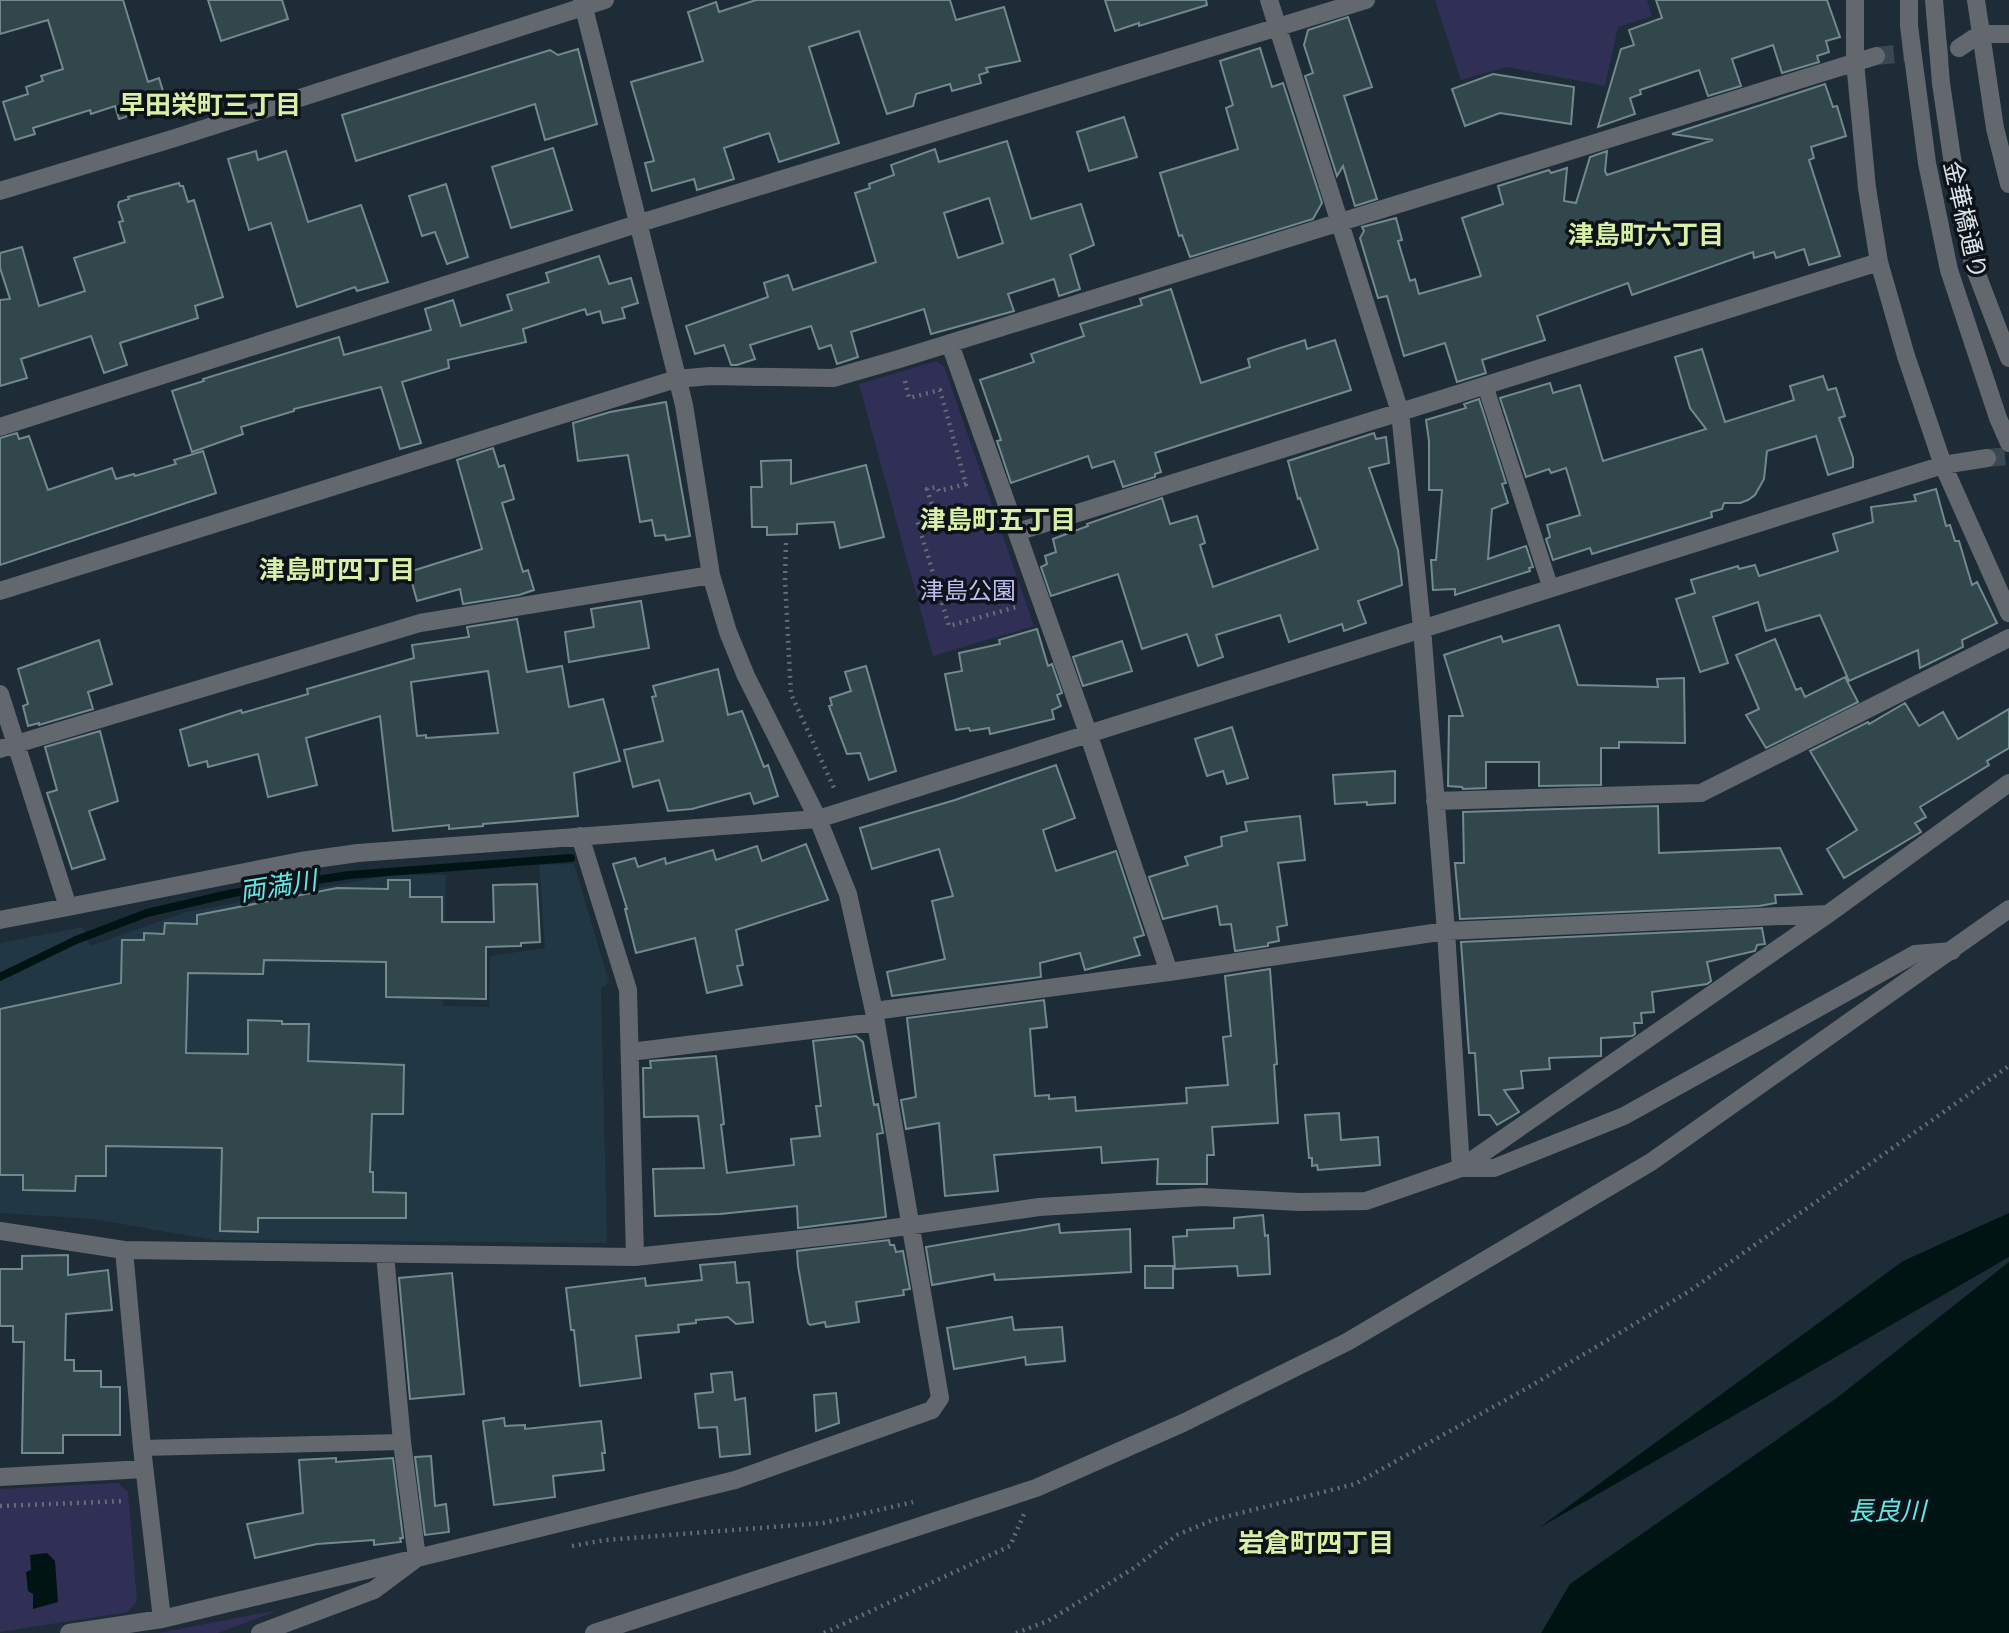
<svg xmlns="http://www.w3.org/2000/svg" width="2009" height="1633" font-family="'Titillium Web','Noto Sans JP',sans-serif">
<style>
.built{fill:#223744}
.green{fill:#302f55}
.water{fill:#001413}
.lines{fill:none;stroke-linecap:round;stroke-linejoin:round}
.stream{stroke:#001413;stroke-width:8}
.building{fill:#32474c;stroke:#72898e;stroke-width:2;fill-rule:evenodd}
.minor-tunnel{stroke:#3a4851;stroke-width:18;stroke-dasharray:18 9;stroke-linecap:butt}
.path{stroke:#616e76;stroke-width:4.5;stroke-dasharray:2 5;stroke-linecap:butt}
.service{stroke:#63686f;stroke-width:16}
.minor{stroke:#63686f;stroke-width:18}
.tertiary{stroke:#63686f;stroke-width:18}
.labels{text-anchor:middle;stroke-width:7;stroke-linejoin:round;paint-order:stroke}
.street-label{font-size:24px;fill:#dbe5eb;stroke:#0d1318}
.park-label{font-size:24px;fill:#bebff1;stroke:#0d1318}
.neighbourhood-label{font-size:26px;font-weight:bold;fill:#d7f0a6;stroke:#0d1318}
.water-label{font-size:26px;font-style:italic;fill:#62e9e5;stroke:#0d1318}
</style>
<rect width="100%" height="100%" fill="#1d2c36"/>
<path class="built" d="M 574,864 L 609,982 L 601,988 L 607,1243 L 214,1240 L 92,1219 L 0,1213 L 0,943 L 83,927 L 90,946 L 186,912 L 391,875 L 446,875 L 443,1006 L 489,1007 L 490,956 L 545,948 L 539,865 Z"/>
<path class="green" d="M 1435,0 L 1647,0 L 1652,16 L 1618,27 L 1605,86 L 1507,67 L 1461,80 Z
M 936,361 L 944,366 L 1034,626 L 933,656 L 859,384 Z
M 118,1483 L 128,1492 L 137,1600 L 128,1612 L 0,1632 L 0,1489 Z
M 279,1610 L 218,1633 L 158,1633 Z"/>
<path class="water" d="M 2009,1213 L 2009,1257 L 1539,1528 L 1903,1261 Z
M 2009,1262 L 2009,1633 L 1541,1633 L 1570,1584 L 1838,1397 Z
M 47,1553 L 55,1561 L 58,1602 L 33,1609 L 33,1594 L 28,1591 L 26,1572 L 31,1570 L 30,1555 Z"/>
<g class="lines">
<path class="stream" d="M 0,977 L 76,940 L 147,913 L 233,893 L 349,875 L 571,858"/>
</g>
<path class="building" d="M 0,0 L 123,0 L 148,82 L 159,78 L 167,104 L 119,119 L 115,106 L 91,114 L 90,110 L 33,128 L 35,134 L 15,140 L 3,102 L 28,94 L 26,87 L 43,81 L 41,76 L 63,69 L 48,20 L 0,34 Z
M 208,0 L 282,0 L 288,19 L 221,41 Z
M 756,0 L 950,0 L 956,20 L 1004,7 L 1020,61 L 986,68 L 988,72 L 979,75 L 981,83 L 952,91 L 950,84 L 916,94 L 913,106 L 887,114 L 859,31 L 809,47 L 839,143 L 779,162 L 769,133 L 724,148 L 734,179 L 697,190 L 694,179 L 652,191 L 645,163 L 654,161 L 631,82 L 703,61 L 688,12 L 716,2 L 719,12 Z
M 1105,0 L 1206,0 L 1207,5 L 1139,26 L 1139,23 L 1115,31 Z
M 1656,0 L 1827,0 L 1840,37 L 1826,41 L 1829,52 L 1817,56 L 1819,62 L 1782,73 L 1773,45 L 1732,59 L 1741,86 L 1708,96 L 1699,70 L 1640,90 L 1641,94 L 1630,98 L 1635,114 L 1598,127 L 1621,49 L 1634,45 L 1629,30 L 1662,18 Z
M 1348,17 L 1372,87 L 1344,96 L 1377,199 L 1355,206 L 1343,166 L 1337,176 L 1305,76 L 1313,73 L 1304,45 L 1308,30 Z
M 1260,48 L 1272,87 L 1283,83 L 1322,203 L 1313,219 L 1190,257 L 1182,235 L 1179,236 L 1160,173 L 1238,149 L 1226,108 L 1233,105 L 1220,61 Z
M 578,49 L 597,124 L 545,140 L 535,104 L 356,161 L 342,115 L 550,50 L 558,55 Z
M 1493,74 L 1574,87 L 1571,124 L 1500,113 L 1465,126 L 1452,89 Z
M 1825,84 L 1833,107 L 1837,106 L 1846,136 L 1811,147 L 1814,158 L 1809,160 L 1840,256 L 1809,265 L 1804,249 L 1776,258 L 1774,252 L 1754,258 L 1753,252 L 1632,295 L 1628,283 L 1537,316 L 1545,340 L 1482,360 L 1486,373 L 1457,382 L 1445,343 L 1404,356 L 1387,296 L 1378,298 L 1360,238 L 1364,231 L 1362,227 L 1396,218 L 1402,240 L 1398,241 L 1410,281 L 1415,279 L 1419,294 L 1481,276 L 1462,218 L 1503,204 L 1498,186 L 1549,170 L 1551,173 L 1567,168 L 1564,201 L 1576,203 L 1590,157 L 1607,151 L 1605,171 L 1607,175 L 1713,140 L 1672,134 Z
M 1124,117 L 1137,157 L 1089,171 L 1077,132 Z
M 1007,141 L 1031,219 L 1081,204 L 1094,245 L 1070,255 L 1080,289 L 1059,296 L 1054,279 L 1008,294 L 1014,311 L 931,334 L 924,309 L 851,332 L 858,357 L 837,364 L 831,345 L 819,349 L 811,326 L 750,345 L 755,359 L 737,365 L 731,365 L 724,345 L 695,354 L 686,326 L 768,297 L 764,283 L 788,275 L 793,290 L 876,262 L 855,193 L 870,188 L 869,184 L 894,175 L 891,165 L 935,149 L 939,162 ZM 989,198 L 1003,243 L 958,258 L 944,213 Z
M 553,148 L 572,210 L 511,228 L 492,167 Z
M 256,151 L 258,160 L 286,151 L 308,222 L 361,205 L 388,282 L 357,291 L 355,287 L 297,307 L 271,223 L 249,230 L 228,159 Z
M 179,183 L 180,186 L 183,186 L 188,202 L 194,200 L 223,297 L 195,306 L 198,318 L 120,343 L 127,365 L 104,373 L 91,336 L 21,359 L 27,378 L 0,386 L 0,300 L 10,299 L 0,268 L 0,253 L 22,247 L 39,306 L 85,291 L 74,258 L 125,242 L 119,222 L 123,221 L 118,206 L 119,202 L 129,199 L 128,197 Z
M 446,184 L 468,257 L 447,264 L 435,232 L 422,236 L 409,196 Z
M 599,256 L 609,284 L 631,278 L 638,303 L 622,308 L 625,318 L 603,323 L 600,311 L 587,315 L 585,309 L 523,329 L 526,342 L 448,360 L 449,368 L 402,382 L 421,443 L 400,449 L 381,387 L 294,409 L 294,411 L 241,427 L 243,434 L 192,452 L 172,391 L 204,381 L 203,379 L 339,337 L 344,355 L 431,330 L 425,309 L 453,300 L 461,326 L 512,310 L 507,295 L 549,282 L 546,273 Z
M 1171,289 L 1201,383 L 1250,367 L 1248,359 L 1274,350 L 1305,340 L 1307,349 L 1335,340 L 1351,390 L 1155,453 L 1161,472 L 1155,474 L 1155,477 L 1123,487 L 1114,461 L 1092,468 L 1088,456 L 1011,483 L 997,441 L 1001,440 L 980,380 L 1034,362 L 1031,354 L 1084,336 L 1080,324 L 1142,305 L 1140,299 Z
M 1702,349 L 1725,422 L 1794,400 L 1790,386 L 1823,376 L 1828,390 L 1836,388 L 1845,416 L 1839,418 L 1853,458 L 1853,467 L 1828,475 L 1816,436 L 1767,451 L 1764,479 L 1755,495 L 1748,500 L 1740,503 L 1724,503 L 1722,509 L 1711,512 L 1712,517 L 1592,554 L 1590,548 L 1553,560 L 1546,539 L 1550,537 L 1547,525 L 1580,515 L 1566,468 L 1551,473 L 1549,469 L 1526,477 L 1500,398 L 1550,383 L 1553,393 L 1580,385 L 1603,461 L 1706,429 L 1690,408 L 1675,357 Z
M 1479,399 L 1506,483 L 1502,484 L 1508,503 L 1492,509 L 1488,559 L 1526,546 L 1533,567 L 1529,568 L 1530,571 L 1455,595 L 1455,589 L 1433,590 L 1431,560 L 1436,560 L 1442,490 L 1429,490 L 1429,441 L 1426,420 L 1466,408 L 1464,404 Z
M 666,402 L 690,536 L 666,540 L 665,535 L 655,536 L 652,520 L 640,522 L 628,455 L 578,461 L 573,423 L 610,412 Z
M 17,433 L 19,439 L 29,436 L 48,490 L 112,468 L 116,479 L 134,474 L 135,476 L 176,464 L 174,460 L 203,451 L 216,493 L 0,565 L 0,438 Z
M 1374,433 L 1376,439 L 1386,437 L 1389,463 L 1369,468 L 1398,550 L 1402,585 L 1358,601 L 1366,623 L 1344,631 L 1342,624 L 1289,642 L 1280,615 L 1216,635 L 1223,657 L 1198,666 L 1187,634 L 1142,649 L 1118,574 L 1051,596 L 1041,567 L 1047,564 L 1045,556 L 1056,552 L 1053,539 L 1088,526 L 1087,524 L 1162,498 L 1170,524 L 1197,516 L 1205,543 L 1200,545 L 1213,587 L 1318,549 L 1300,498 L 1298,499 L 1288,461 Z
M 493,448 L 499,467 L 504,465 L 514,499 L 502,503 L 523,572 L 528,570 L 534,590 L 519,595 L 463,604 L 460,589 L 417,601 L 409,572 L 482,549 L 457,460 Z
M 791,460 L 791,484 L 866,465 L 884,537 L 840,548 L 834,522 L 797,524 L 797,534 L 767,535 L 767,527 L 752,527 L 751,487 L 762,487 L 761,461 Z
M 1936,489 L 1946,526 L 1950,525 L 1955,541 L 1959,541 L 1972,585 L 1977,582 L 1997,623 L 1962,640 L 1963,647 L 1920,668 L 1918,650 L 1849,681 L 1820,615 L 1766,631 L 1758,602 L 1713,617 L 1728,663 L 1700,672 L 1676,599 L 1695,593 L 1691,580 L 1738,566 L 1739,569 L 1755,565 L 1759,576 L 1838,551 L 1833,534 L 1873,522 L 1871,507 L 1916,501 L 1914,495 Z
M 641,601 L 649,648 L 569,662 L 565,632 L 594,627 L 591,609 Z
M 517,619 L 527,672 L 562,666 L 569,707 L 603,699 L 620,761 L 574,773 L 578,816 L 483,824 L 483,826 L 449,829 L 449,825 L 393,831 L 380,716 L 306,738 L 317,785 L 268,797 L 258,754 L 208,767 L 207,761 L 189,766 L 180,730 L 241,710 L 242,713 L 308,694 L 307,689 L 414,658 L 412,645 L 469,637 L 467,627 ZM 488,671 L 498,733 L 426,738 L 426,735 L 417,736 L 411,682 Z
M 1559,625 L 1578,685 L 1658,687 L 1657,679 L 1684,678 L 1685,743 L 1619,742 L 1619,748 L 1601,748 L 1601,785 L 1539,786 L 1539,762 L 1486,762 L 1486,788 L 1463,789 L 1462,787 L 1448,786 L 1449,716 L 1463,716 L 1444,655 L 1501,636 L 1503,642 Z
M 1037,629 L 1048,666 L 1052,664 L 1062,693 L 1057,695 L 1061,706 L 1052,710 L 1054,719 L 990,734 L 989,728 L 970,731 L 969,728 L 956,730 L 945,674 L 962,671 L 959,653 L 1000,644 L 999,640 Z
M 1775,639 L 1796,690 L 1801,688 L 1805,697 L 1845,677 L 1858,702 L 1766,748 L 1746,715 L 1759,709 L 1736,655 Z
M 99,640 L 112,684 L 88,692 L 93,709 L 39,725 L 39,723 L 28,726 L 23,706 L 28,704 L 18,669 Z
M 1122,641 L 1132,671 L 1083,686 L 1073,657 Z
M 866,666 L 896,771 L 869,780 L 860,753 L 847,754 L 829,706 L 832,705 L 830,698 L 851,691 L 845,672 Z
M 718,669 L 728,715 L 742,711 L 764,767 L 768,765 L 778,796 L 754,804 L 750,793 L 692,809 L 668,811 L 659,780 L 633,787 L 624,750 L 663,741 L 652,697 L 656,696 L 653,686 Z
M 1905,703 L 1919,726 L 1943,712 L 1958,739 L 2009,709 L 2009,748 L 1987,761 L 1989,765 L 1920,807 L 1926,817 L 1915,823 L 1921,832 L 1844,878 L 1827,849 L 1857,830 L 1810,751 L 1868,722 L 1869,724 Z
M 1232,727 L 1248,778 L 1227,784 L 1223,771 L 1207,776 L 1195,739 Z
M 100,731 L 118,801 L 89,811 L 105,859 L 72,869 L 47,793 L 57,790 L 45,747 Z
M 1056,765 L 1075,818 L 1043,830 L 1056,871 L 1116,851 L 1144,935 L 1134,938 L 1140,955 L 1085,970 L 1080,953 L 1040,963 L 1041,977 L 892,996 L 887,972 L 945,959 L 932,901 L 953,896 L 939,849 L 872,869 L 860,828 L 955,800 Z
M 1395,771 L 1395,803 L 1367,805 L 1367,802 L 1335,804 L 1333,775 Z
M 1658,806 L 1659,853 L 1780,848 L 1802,894 L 1775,895 L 1776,903 L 1759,906 L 1460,919 L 1455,863 L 1464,863 L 1463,812 Z
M 1300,816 L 1305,860 L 1278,863 L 1287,925 L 1277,927 L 1279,941 L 1268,943 L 1268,946 L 1235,951 L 1231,924 L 1220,925 L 1217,906 L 1163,919 L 1149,877 L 1188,865 L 1185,857 L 1222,846 L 1221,837 L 1247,831 L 1245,822 Z
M 806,844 L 828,900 L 736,930 L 743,965 L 737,966 L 742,985 L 707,993 L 695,938 L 636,953 L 625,909 L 627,909 L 613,864 L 635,858 L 638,867 L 665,858 L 666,864 L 713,850 L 716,860 L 757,846 L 762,861 Z
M 388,880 L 410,880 L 410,897 L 442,897 L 442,922 L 494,922 L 493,885 L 537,884 L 540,942 L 521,943 L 521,946 L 486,947 L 486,999 L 386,997 L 386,962 L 264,960 L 263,974 L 188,973 L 186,1053 L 248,1054 L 248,1020 L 282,1021 L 282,1024 L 309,1024 L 308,1061 L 404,1065 L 403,1114 L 372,1114 L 370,1172 L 373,1172 L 373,1192 L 406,1193 L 406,1218 L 258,1218 L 258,1232 L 220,1231 L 222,1148 L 106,1146 L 106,1176 L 76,1176 L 75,1191 L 23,1190 L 23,1175 L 0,1175 L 0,1009 L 121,983 L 122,940 L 144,940 L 144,933 L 164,934 L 165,923 L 197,924 L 197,915 L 337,888 L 388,889 Z
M 1762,928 L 1765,944 L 1757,945 L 1755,951 L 1707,962 L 1711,981 L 1707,984 L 1652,992 L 1654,1012 L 1641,1013 L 1642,1023 L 1634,1023 L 1635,1034 L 1632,1036 L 1601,1038 L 1601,1056 L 1549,1058 L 1550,1069 L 1521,1071 L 1523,1088 L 1504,1090 L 1519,1112 L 1497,1125 L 1490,1115 L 1479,1115 L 1475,1053 L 1469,1053 L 1461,942 Z
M 1270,969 L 1277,1064 L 1274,1065 L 1278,1123 L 1212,1127 L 1214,1155 L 1207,1155 L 1207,1184 L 1157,1184 L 1158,1159 L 1102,1163 L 1101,1147 L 994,1155 L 998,1191 L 945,1196 L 939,1123 L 906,1129 L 901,1100 L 916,1097 L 907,1018 L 1044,1000 L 1047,1027 L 1030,1029 L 1035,1096 L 1049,1095 L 1049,1099 L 1075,1097 L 1076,1111 L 1187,1103 L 1186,1088 L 1228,1085 L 1223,1037 L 1231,1036 L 1225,976 Z
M 856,1036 L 863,1042 L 874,1105 L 878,1104 L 883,1133 L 877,1134 L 886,1217 L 798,1228 L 797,1206 L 720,1214 L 655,1216 L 653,1169 L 704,1168 L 698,1116 L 644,1117 L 643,1068 L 651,1068 L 650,1061 L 716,1056 L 724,1124 L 721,1125 L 727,1173 L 794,1165 L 791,1139 L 820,1136 L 816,1106 L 821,1106 L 813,1041 Z
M 1339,1113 L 1341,1140 L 1378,1137 L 1380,1165 L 1318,1170 L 1317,1165 L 1312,1166 L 1312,1158 L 1309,1158 L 1305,1115 Z
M 1263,1215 L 1265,1236 L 1268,1235 L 1270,1274 L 1238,1276 L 1237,1266 L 1175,1269 L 1173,1237 L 1187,1236 L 1187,1230 L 1234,1228 L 1234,1218 Z
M 1059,1224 L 1060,1233 L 1130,1229 L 1131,1272 L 995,1280 L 994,1274 L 932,1285 L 926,1247 Z
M 889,1240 L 890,1245 L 894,1245 L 896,1252 L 903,1251 L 910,1289 L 903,1290 L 904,1295 L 856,1302 L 859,1322 L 826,1327 L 825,1322 L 810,1325 L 808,1323 L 798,1266 L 797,1251 Z
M 68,1255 L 68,1275 L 108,1270 L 112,1310 L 66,1314 L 65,1360 L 74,1360 L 74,1371 L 101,1371 L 101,1387 L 120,1387 L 120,1435 L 63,1435 L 63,1453 L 22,1453 L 24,1342 L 13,1342 L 13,1326 L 0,1326 L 0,1269 L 22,1269 L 22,1256 Z
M 735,1262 L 737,1283 L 749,1282 L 753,1322 L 736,1324 L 728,1317 L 696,1320 L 696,1323 L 678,1325 L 679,1332 L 636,1336 L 641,1378 L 580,1386 L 574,1330 L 571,1330 L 566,1288 L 645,1278 L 646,1286 L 702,1280 L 700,1265 Z
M 1145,1266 L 1173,1266 L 1173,1288 L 1145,1288 Z
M 452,1273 L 464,1394 L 410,1399 L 399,1278 Z
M 1012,1317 L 1014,1330 L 1062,1327 L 1065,1361 L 1026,1365 L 1025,1357 L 954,1369 L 947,1328 Z
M 732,1372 L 735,1400 L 745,1398 L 750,1454 L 720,1457 L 717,1427 L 699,1428 L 695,1394 L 713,1392 L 711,1374 Z
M 836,1393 L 839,1423 L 816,1431 L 814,1395 Z
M 504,1418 L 505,1426 L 525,1425 L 525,1429 L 601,1421 L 605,1453 L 602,1453 L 604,1470 L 553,1476 L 555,1497 L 494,1505 L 483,1421 Z
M 431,1456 L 435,1506 L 446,1504 L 449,1532 L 425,1535 L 415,1457 Z
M 336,1458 L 336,1462 L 393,1458 L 403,1538 L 400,1538 L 401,1542 L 374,1545 L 374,1540 L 317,1544 L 255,1558 L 247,1524 L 303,1513 L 299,1460 Z"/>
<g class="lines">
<path class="minor-tunnel" d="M 1876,56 L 1959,48
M 1987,458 L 2009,456"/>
<path class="path" d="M 905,381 L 909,398 L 940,390 L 966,484 L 939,491 L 937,487 L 927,489 L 935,515 L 917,520 L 949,626 L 1020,606
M 786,543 L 785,580 L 791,694 L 835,790
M 0,1506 L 126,1501
M 572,1546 L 605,1540 L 823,1523 L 913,1502
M 824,1633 L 1010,1546 L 1024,1514
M 1016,1633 L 1048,1621 L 1134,1568 L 1177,1535 L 1213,1520 L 1355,1484 L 1529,1387 L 1688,1292 L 2009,1066"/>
<path class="service" d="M 1485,385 L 1551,589
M 142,1448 L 402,1442"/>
<path class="minor" d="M 1269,0 L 1400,412 L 1422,628 L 1446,931 L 1461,1168
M 1855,0 L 1855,62 L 1867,188 L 1879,262 L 1906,356 L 1943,465 L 2009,613
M 1976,0 L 1995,128 L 2009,184
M 1959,48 L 1980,34 L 2009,34
M 0,427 L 640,223 L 1366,0
M 1017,532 L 1879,262
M 0,591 L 676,379 L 710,376 L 833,378 L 899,359 L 1876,56
M 0,694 L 68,907 L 0,920
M 0,749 L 420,623 L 711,575
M 1435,801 L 1701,793 L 2009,638
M 580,836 L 628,990 L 635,1257 L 865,1232 L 1039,1207 L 1202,1197 L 1300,1202 L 1366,1201 L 1461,1168 L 1828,914 L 2009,783
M 68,907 L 301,861 L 358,853 L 818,819 L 746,676 L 728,632 L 711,575 L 684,405 L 582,0
M 1169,972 L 1446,931 L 1827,914
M 874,1011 L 1169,972 L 1088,733 L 950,344
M 630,1052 L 876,1022
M 1461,1168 L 1494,1168 L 1624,1116 L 1915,954 L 1952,951
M 0,1231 L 124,1250 L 635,1257
M 124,1250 L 142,1448 L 162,1619
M 0,1477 L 144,1469
M 69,1633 L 162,1619 L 417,1558 L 402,1442 L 385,1254
M 260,1633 L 374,1590 L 417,1558 L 735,1480 L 932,1410 L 940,1398 L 874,1011 L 848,894 L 818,819 L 1943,465 L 1987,458"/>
<path class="tertiary" d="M 1909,0 L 1909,26 L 1927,163 L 1949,270 L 1998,418 L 2009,443
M 1934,0 L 1941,83 L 1952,158 L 1973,264 L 2009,358
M 0,191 L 175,138 L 605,0
M 594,1633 L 1036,1488 L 1183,1423 L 1347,1342 L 1651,1162 L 2009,909"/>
</g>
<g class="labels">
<g class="street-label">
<text transform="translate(1965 220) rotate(77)" y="8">金華橋通り</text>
</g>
<g class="park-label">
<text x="968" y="599">津島公園</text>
</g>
<g class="neighbourhood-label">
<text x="210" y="114">早田栄町三丁目</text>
<text x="1646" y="244">津島町六丁目</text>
<text x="998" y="529">津島町五丁目</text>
<text x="337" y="579">津島町四丁目</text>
<text x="1316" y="1552">岩倉町四丁目</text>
</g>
<g class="water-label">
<text transform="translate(278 886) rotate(-9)" y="9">両満川</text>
<text x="1887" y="1520">長良川</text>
</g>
</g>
</svg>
